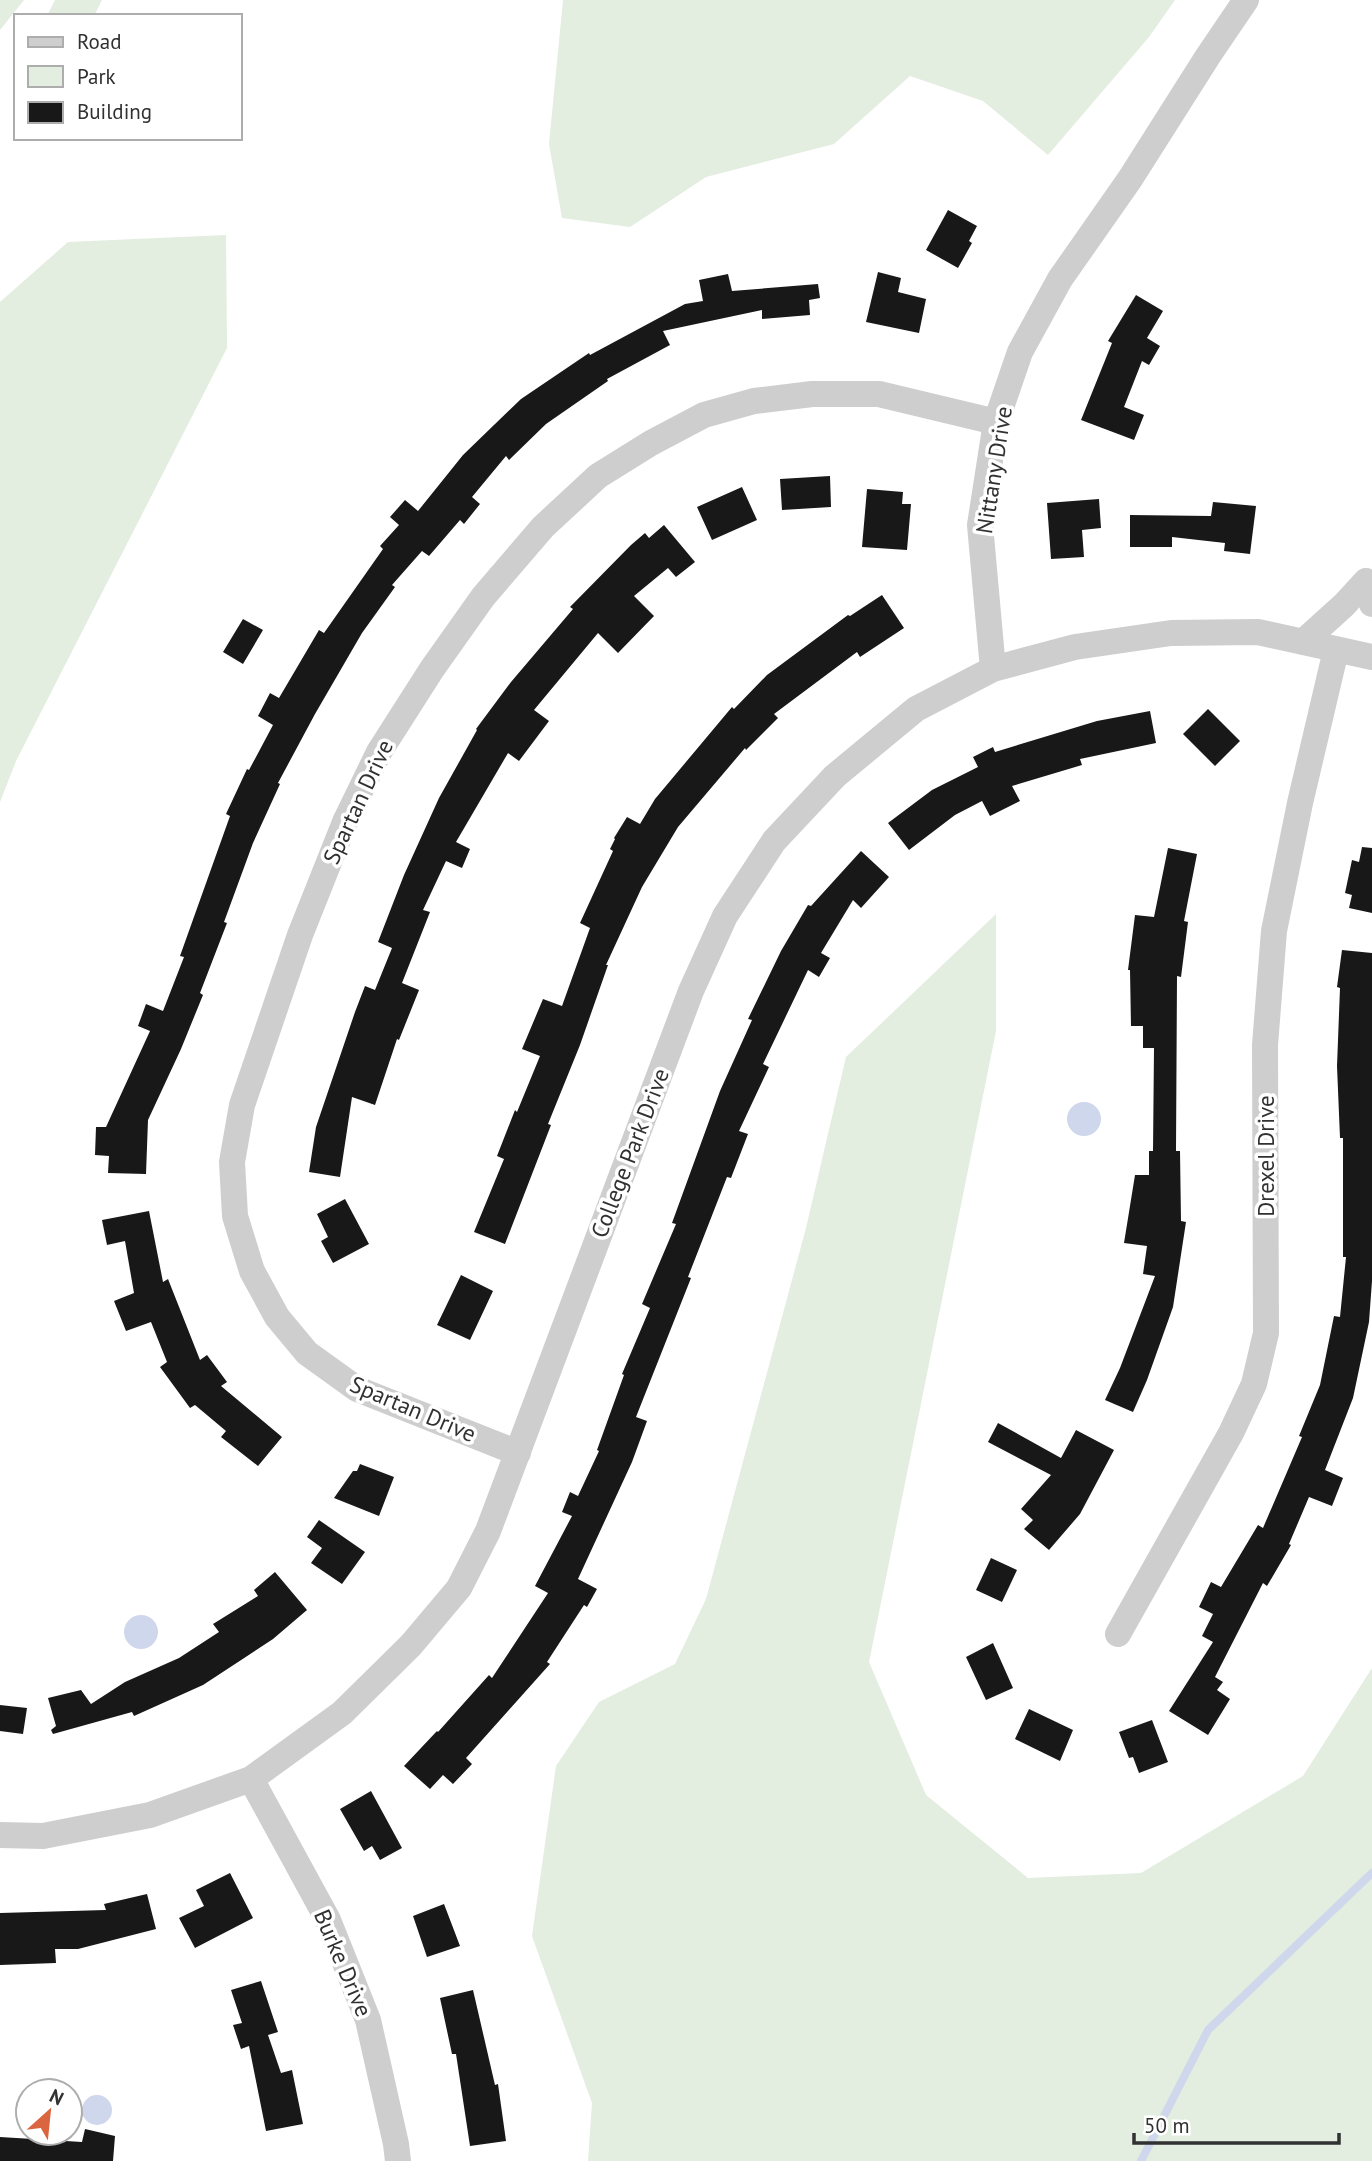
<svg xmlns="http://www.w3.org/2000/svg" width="1372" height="2161" font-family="'PT Sans',sans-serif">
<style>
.green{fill:#e3ede0}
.water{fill:#ced7eb}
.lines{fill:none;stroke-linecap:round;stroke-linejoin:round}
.stream{stroke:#ced7eb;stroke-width:8}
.building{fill:#181818}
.minor{stroke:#cecece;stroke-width:26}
.labels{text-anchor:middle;stroke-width:7;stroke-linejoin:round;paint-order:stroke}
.street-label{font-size:23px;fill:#313131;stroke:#fff}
</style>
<rect width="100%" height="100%" fill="#fff"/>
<path class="green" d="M 0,0 L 24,0 L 0,30 Z
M 55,0 L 102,0 L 94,16 L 47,16 Z
M 563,0 L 1175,0 L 1149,37 L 1048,155 L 983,101 L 910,76 L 834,144 L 706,177 L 630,227 L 562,218 L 549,144 Z
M 226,235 L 227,348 L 16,761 L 0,802 L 0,302 L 68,242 Z
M 996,914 L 996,1031 L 869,1662 L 926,1795 L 1028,1878 L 1141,1873 L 1303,1776 L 1372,1668 L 1372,2161 L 588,2161 L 592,2103 L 532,1936 L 556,1766 L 599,1702 L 675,1664 L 706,1599 L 806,1228 L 846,1057 Z"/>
<path class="water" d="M1067 1119a17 17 0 1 1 34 0a17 17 0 1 1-34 0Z
M124 1632a17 17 0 1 1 34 0a17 17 0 1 1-34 0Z
M82 2110a15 15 0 1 1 30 0a15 15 0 1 1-30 0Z"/>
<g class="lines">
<path class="stream" d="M 1141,2161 L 1208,2030 L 1372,1873"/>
</g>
<path class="building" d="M 948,210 L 977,226 L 969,241 L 972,243 L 958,268 L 926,250 Z
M 878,272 L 901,278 L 898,292 L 926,299 L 919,333 L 866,322 Z
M 728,274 L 732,291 L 818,284 L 820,298 L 809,300 L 810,315 L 762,319 L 762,310 L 663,331 L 670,345 L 607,379 L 608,381 L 546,424 L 509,460 L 506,456 L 472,497 L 480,504 L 464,524 L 460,520 L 429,556 L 422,551 L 392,585 L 395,587 L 362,633 L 315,714 L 278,783 L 280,784 L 253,843 L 224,922 L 227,923 L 200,993 L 203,995 L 181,1049 L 148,1120 L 146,1174 L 108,1173 L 109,1156 L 95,1155 L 96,1127 L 106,1127 L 150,1031 L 138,1026 L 146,1004 L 163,1011 L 184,957 L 180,956 L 230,816 L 226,814 L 247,769 L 249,770 L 273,725 L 258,716 L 270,693 L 279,698 L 319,630 L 324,633 L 383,549 L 380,546 L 399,525 L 390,517 L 405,500 L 418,511 L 463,455 L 521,399 L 589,353 L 590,355 L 685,304 L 703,301 L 699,280 Z
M 1136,295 L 1163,311 L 1147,338 L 1160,346 L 1149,365 L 1142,361 L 1124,407 L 1144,415 L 1134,440 L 1081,420 L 1112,343 L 1108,341 Z
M 830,476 L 831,507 L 782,510 L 780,479 Z
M 742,487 L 757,520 L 712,540 L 697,507 Z
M 867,489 L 903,492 L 902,504 L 911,504 L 907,550 L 862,547 Z
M 1099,499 L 1101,528 L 1082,530 L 1084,557 L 1051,559 L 1047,503 Z
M 1213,502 L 1256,506 L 1250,554 L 1224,551 L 1225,543 L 1172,537 L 1172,547 L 1130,547 L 1130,515 L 1211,516 Z
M 664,525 L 695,562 L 676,577 L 668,568 L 634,596 L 654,616 L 618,653 L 598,633 L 534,710 L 549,721 L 519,761 L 508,753 L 456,842 L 470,849 L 462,868 L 446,861 L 423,910 L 430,912 L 402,983 L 419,990 L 399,1040 L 397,1039 L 375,1105 L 352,1097 L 340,1177 L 309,1172 L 316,1127 L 355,1012 L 365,986 L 375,990 L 392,948 L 378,942 L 404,875 L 439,798 L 477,730 L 476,729 L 511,682 L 573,609 L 570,607 L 631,545 L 645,533 L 649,538 Z
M 882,595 L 904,628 L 860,657 L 857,652 L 774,714 L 778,718 L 746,750 L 745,748 L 678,827 L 642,887 L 606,965 L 608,965 L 580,1045 L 548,1124 L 551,1125 L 505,1244 L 474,1232 L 504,1159 L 497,1156 L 515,1110 L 517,1112 L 540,1056 L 522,1049 L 543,999 L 562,1006 L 590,928 L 580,923 L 613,851 L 610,849 L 615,839 L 614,838 L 627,817 L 640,824 L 655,799 L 732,707 L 734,709 L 767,675 L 848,615 L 850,616 Z
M 243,619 L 263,630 L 243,664 L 223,652 Z
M 1208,709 L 1240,741 L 1215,766 L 1183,734 Z
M 1150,711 L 1156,743 L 1080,759 L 1082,765 L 1012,786 L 1020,801 L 990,816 L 982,801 L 955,815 L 909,850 L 888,823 L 932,790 L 978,767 L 973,757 L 993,747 L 995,752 L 1097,721 Z
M 1362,847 L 1372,848 L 1372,913 L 1349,908 L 1352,895 L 1345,893 L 1352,860 L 1359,862 Z
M 1168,848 L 1197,854 L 1184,921 L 1188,922 L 1181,977 L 1177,976 L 1176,1151 L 1180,1151 L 1181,1221 L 1186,1222 L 1173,1307 L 1147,1380 L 1133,1412 L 1105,1400 L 1120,1368 L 1155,1276 L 1143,1274 L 1147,1246 L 1124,1243 L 1135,1175 L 1149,1175 L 1149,1151 L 1153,1151 L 1154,1048 L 1143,1048 L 1143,1026 L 1131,1026 L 1130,970 L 1128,970 L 1135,915 L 1154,917 Z
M 861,851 L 889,877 L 861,908 L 853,900 L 821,953 L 830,958 L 819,977 L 808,970 L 763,1064 L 769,1067 L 739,1131 L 748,1134 L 731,1178 L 727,1177 L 688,1277 L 691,1278 L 636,1417 L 647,1421 L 632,1462 L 578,1579 L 597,1589 L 587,1607 L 584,1605 L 547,1662 L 550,1664 L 466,1758 L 472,1764 L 453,1784 L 443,1775 L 430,1789 L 404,1766 L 437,1731 L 438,1732 L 489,1675 L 492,1678 L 548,1593 L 535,1586 L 572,1516 L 562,1512 L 570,1492 L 578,1496 L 599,1451 L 597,1450 L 624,1375 L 622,1374 L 650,1308 L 642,1304 L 676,1224 L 672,1223 L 720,1091 L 752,1020 L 748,1019 L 781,951 L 808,905 L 811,906 Z
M 1342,950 L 1372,953 L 1372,1281 L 1369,1322 L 1353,1398 L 1325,1470 L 1343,1478 L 1332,1506 L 1309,1497 L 1289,1544 L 1291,1545 L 1267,1586 L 1263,1583 L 1215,1677 L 1223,1682 L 1217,1690 L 1230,1699 L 1208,1735 L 1169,1711 L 1213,1642 L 1202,1636 L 1213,1614 L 1199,1607 L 1211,1582 L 1221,1587 L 1258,1525 L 1263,1528 L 1302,1437 L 1299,1436 L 1320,1385 L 1334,1316 L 1340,1317 L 1346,1257 L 1343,1257 L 1343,1138 L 1340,1138 L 1337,1066 L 1340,988 L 1337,987 Z
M 345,1199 L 369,1244 L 333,1263 L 321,1241 L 328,1237 L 317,1214 Z
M 149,1211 L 163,1282 L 168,1279 L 200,1360 L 207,1355 L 227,1382 L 221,1386 L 282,1437 L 258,1466 L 221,1437 L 226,1431 L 195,1405 L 190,1408 L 160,1367 L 167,1362 L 151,1322 L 126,1331 L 114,1301 L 134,1293 L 125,1241 L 107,1245 L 102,1220 Z
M 461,1275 L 493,1291 L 470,1340 L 437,1325 Z
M 998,1423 L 1061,1458 L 1076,1430 L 1114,1450 L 1080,1514 L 1049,1550 L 1024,1529 L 1033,1520 L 1021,1509 L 1051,1475 L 988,1442 Z
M 360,1464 L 394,1477 L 379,1516 L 334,1498 L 353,1471 L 357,1471 Z
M 319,1520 L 365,1552 L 342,1584 L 311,1563 L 322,1548 L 307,1537 Z
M 991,1558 L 1017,1570 L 1002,1602 L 976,1590 Z
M 275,1572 L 307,1610 L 273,1639 L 203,1685 L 134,1716 L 132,1712 L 53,1734 L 51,1730 L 56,1726 L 48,1698 L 81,1690 L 91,1704 L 125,1682 L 179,1658 L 219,1632 L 213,1624 L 258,1596 L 254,1590 Z
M 993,1643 L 1013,1688 L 986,1700 L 966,1657 Z
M 0,1705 L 27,1708 L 23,1734 L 0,1731 Z
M 1029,1709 L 1073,1730 L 1060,1761 L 1015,1739 Z
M 1152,1720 L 1168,1762 L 1139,1773 L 1133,1757 L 1129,1758 L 1119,1732 Z
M 371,1791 L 402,1848 L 380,1860 L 372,1846 L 364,1851 L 340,1809 Z
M 230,1873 L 253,1918 L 195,1948 L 179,1918 L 204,1906 L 196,1890 Z
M 147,1894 L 156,1929 L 78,1949 L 55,1949 L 56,1963 L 0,1965 L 0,1913 L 106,1910 L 104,1904 Z
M 444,1904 L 460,1946 L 427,1957 L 413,1916 Z
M 261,1981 L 278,2032 L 268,2035 L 281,2073 L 292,2070 L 303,2124 L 266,2131 L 249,2046 L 241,2049 L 233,2025 L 242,2023 L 231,1990 Z
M 473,1990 L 495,2085 L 498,2084 L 506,2141 L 470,2146 L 456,2054 L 452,2054 L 440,1998 Z
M 85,2129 L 115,2136 L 113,2161 L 0,2161 L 0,2137 L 82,2142 Z"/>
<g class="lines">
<path class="minor" d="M 1303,642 L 1344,605 L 1366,581 L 1372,604
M 993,669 L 980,525 L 996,422 L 1020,352 L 1060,279 L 1130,179 L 1208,56 L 1246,0
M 518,1453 L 357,1389 L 307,1353 L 277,1317 L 252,1271 L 235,1216 L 232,1162 L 242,1105 L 300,935 L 345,822 L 379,752 L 432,669 L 483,597 L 543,527 L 598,476 L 651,443 L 704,415 L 754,401 L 812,394 L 879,394 L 996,422
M 1118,1634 L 1231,1433 L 1254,1384 L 1266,1333 L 1265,1045 L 1274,931 L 1300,803 L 1336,650
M 251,1779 L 328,1920 L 368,2020 L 396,2144 L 398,2161
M 0,1835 L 43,1836 L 150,1815 L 251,1779 L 342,1713 L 411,1645 L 459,1588 L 488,1531 L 691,991 L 725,916 L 774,841 L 835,776 L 916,709 L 993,669 L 1075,647 L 1171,633 L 1258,632 L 1372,657"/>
</g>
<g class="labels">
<g class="street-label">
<text transform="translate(994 470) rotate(-81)" y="8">Nittany Drive</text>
<text transform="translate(358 802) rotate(-65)" y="8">Spartan Drive</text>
<text transform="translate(630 1153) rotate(-69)" y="8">College Park Drive</text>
<text transform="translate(1266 1156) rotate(-90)" y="8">Drexel Drive</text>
<text transform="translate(413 1409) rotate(23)" y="8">Spartan Drive</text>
<text transform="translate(343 1963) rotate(67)" y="8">Burke Drive</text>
</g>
</g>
<rect x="14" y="14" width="228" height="126" fill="#ffffff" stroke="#adadad" stroke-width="2"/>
<rect x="28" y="37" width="35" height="10" fill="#cecece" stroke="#adadad" stroke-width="2"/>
<text x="77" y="49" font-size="21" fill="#313131">Road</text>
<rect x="28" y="66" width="35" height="21" fill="#e3ede0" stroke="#adadad" stroke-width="2"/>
<text x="77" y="84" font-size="21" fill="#313131">Park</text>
<rect x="28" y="102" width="35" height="21" fill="#181818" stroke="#adadad" stroke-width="2"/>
<text x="77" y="119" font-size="21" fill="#313131">Building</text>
<g transform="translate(49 2112) rotate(27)"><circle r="33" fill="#ffffff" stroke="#adadad" stroke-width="2"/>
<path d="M0-5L12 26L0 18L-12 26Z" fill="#db6540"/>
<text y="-10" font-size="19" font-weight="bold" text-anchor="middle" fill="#313131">N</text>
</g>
<path d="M1134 2133v10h205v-10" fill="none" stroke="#313131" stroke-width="3.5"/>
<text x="1144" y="2133" font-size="21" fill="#313131" stroke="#ffffff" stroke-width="5" paint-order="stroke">50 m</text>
</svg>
